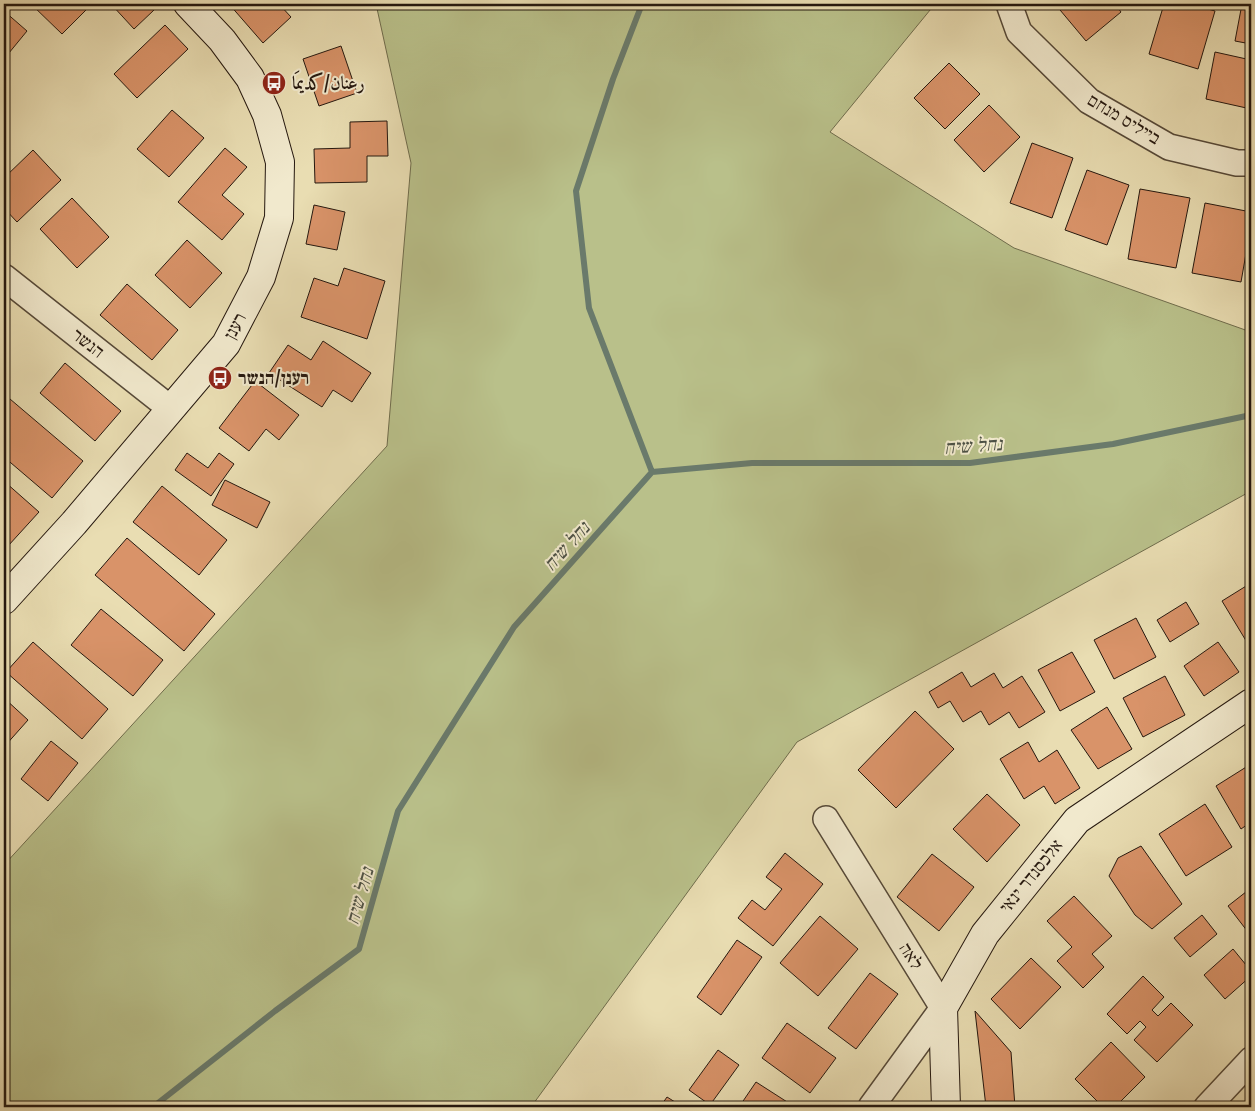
<svg xmlns="http://www.w3.org/2000/svg" width="1255" height="1111" font-family="'Libre Caslon Text',Amiri,'Frank Ruhl Libre',serif">
<style>
.green{fill:#b9c08a;stroke:#6f6c4c}
.lines{fill:none;stroke-linecap:round;stroke-linejoin:round}
.stream{stroke:#6a7a6b;stroke-width:6}
.building{fill:#d99369;stroke:#25180f}
.street-casing{stroke:#564938;stroke-width:28}
.secondary-casing{stroke:#25180f;stroke-width:30}
.street{stroke:#f1e9cd;stroke-width:25}
.secondary{stroke:#f1e9cd;stroke-width:28}
.labels{text-anchor:middle;stroke-width:4;stroke-linejoin:round;paint-order:stroke}
.poi-label{font-size:18px;font-weight:bold;fill:#25180f;stroke:#f1e9cd;text-anchor:start}
.street-label{font-size:18px;fill:#25180f;stroke:#f1e9cd}
.water-label{font-size:19px;font-style:italic;fill:#4d5145;stroke:#f1e9cd}
</style>
<rect width="100%" height="100%" fill="#e9ddb2"/>
<filter id="stains"><feTurbulence type="fractalNoise" baseFrequency=".004" numOctaves="4"/><feColorMatrix values="0 0 0 0 .2 0 0 0 0 .09 0 0 0 0 .02 0 0 0 .5 -.17"/></filter>
<radialGradient id="worn" r=".72"><stop offset=".6" stop-color="#630" stop-opacity="0"/><stop offset="1" stop-color="#630" stop-opacity=".3"/></radialGradient>
<path class="green" d="M 376,4 L 935,4 L 830,132 L 1014,248 L 1251,332 L 1251,491 L 797,742 L 531,1107 L 4,1107 L 4,865 L 387,446 L 411,163 Z"/>
<g class="lines">
<path class="stream" d="M 642,4 L 613,79 L 576,191 L 589,308 L 652,472
M 153,1107 L 275,1011 L 359,949 L 398,811 L 514,627 L 652,472 L 752,463 L 970,463 L 1113,444 L 1251,415"/>
</g>
<path class="building" d="M 31,4 L 92,4 L 62,34 Z
M 111,4 L 149,4 L 154,10 L 134,29 Z
M 229,4 L 279,4 L 291,17 L 263,43 Z
M 1055,4 L 1115,4 L 1121,12 L 1086,41 Z
M 1164,4 L 1190,4 L 1215,11 L 1198,69 L 1149,54 Z
M 1242,4 L 1251,4 L 1251,44 L 1235,41 Z
M 4,11 L 27,31 L 4,59 Z
M 165,25 L 188,49 L 137,98 L 114,74 Z
M 341,46 L 357,93 L 319,106 L 303,59 Z
M 1215,52 L 1251,60 L 1251,109 L 1206,99 Z
M 949,63 L 980,94 L 945,129 L 914,98 Z
M 989,105 L 1020,137 L 984,172 L 954,140 Z
M 172,110 L 204,138 L 169,177 L 137,149 Z
M 387,121 L 388,156 L 367,156 L 367,182 L 315,183 L 314,149 L 350,148 L 350,122 Z
M 1032,143 L 1073,158 L 1052,218 L 1010,203 Z
M 225,148 L 247,167 L 222,195 L 244,214 L 222,240 L 178,202 Z
M 33,150 L 61,180 L 17,222 L 4,208 L 4,178 Z
M 1087,170 L 1129,185 L 1107,245 L 1065,230 Z
M 1140,189 L 1190,198 L 1176,268 L 1128,259 Z
M 72,198 L 109,237 L 77,268 L 40,229 Z
M 1205,203 L 1251,212 L 1251,225 L 1241,282 L 1192,273 Z
M 314,205 L 345,212 L 337,250 L 306,244 Z
M 187,240 L 222,273 L 190,308 L 155,275 Z
M 344,268 L 385,281 L 367,339 L 301,317 L 314,278 L 338,286 Z
M 127,284 L 178,330 L 152,360 L 100,315 Z
M 323,341 L 371,373 L 352,402 L 333,390 L 322,407 L 269,373 L 288,345 L 311,360 Z
M 65,363 L 121,411 L 95,441 L 40,393 Z
M 255,381 L 299,415 L 279,440 L 266,429 L 249,451 L 219,428 Z
M 10,399 L 83,461 L 52,498 L 4,457 L 4,406 Z
M 187,453 L 208,468 L 219,453 L 234,464 L 211,496 L 175,470 Z
M 225,480 L 270,502 L 257,528 L 212,505 Z
M 5,482 L 39,512 L 8,546 L 4,541 Z
M 162,486 L 227,540 L 199,575 L 133,522 Z
M 127,538 L 215,614 L 184,651 L 95,575 Z
M 1251,583 L 1251,649 L 1222,601 Z
M 1186,602 L 1199,624 L 1170,642 L 1157,620 Z
M 101,609 L 163,660 L 133,696 L 71,645 Z
M 1136,618 L 1156,657 L 1114,679 L 1094,640 Z
M 33,642 L 108,709 L 82,739 L 6,672 Z
M 1218,642 L 1239,672 L 1204,696 L 1184,666 Z
M 1072,652 L 1095,692 L 1060,711 L 1038,670 Z
M 962,672 L 971,687 L 994,673 L 1003,688 L 1022,676 L 1045,712 L 1019,728 L 1009,712 L 989,725 L 981,711 L 963,722 L 950,701 L 938,708 L 929,692 Z
M 1165,676 L 1185,715 L 1143,737 L 1123,698 Z
M 4,698 L 28,720 L 4,747 Z
M 1107,707 L 1132,749 L 1098,769 L 1071,730 Z
M 915,711 L 954,749 L 896,808 L 858,770 Z
M 51,741 L 78,763 L 48,801 L 21,779 Z
M 1028,742 L 1039,762 L 1057,750 L 1080,788 L 1055,804 L 1044,786 L 1024,799 L 1000,759 Z
M 1251,764 L 1251,822 L 1241,829 L 1216,786 Z
M 987,794 L 1020,825 L 987,862 L 953,829 Z
M 1205,804 L 1232,847 L 1186,876 L 1159,834 Z
M 1141,846 L 1182,904 L 1152,929 L 1135,915 L 1109,876 L 1118,858 Z
M 785,853 L 823,884 L 773,946 L 738,918 L 752,900 L 765,910 L 782,889 L 766,877 Z
M 932,854 L 974,887 L 939,931 L 897,897 Z
M 1251,888 L 1251,936 L 1228,906 Z
M 1074,896 L 1112,936 L 1092,954 L 1104,967 L 1083,988 L 1057,961 L 1072,947 L 1047,921 Z
M 1202,915 L 1217,934 L 1190,957 L 1174,938 Z
M 820,916 L 858,949 L 818,996 L 780,963 Z
M 737,940 L 762,957 L 721,1015 L 697,997 Z
M 1233,949 L 1251,971 L 1251,976 L 1225,999 L 1204,975 Z
M 1031,958 L 1061,987 L 1020,1029 L 991,999 Z
M 870,973 L 898,994 L 856,1049 L 828,1028 Z
M 1143,976 L 1164,997 L 1152,1010 L 1158,1016 L 1171,1003 L 1193,1025 L 1157,1062 L 1134,1040 L 1146,1027 L 1140,1021 L 1127,1034 L 1107,1014 Z
M 975,1011 L 1011,1052 L 1015,1107 L 986,1107 Z
M 787,1023 L 836,1058 L 810,1093 L 762,1058 Z
M 1111,1042 L 1145,1077 L 1115,1107 L 1103,1107 L 1075,1079 Z
M 718,1050 L 739,1065 L 710,1105 L 689,1090 Z
M 756,1082 L 795,1107 L 739,1107 Z
M 667,1097 L 683,1107 L 660,1107 Z"/>
<g class="lines">
<g class="street-casing">
<path id="street" d="M 1009,4 L 1019,32 L 1089,101 L 1169,147 L 1237,163 L 1251,163
M 4,277 L 171,409
M 826,819 L 943,1008 L 871,1107
M 1207,1107 L 1251,1060"/>
</g>
<g class="secondary-casing">
<path id="secondary" d="M 4,600 L 74,523 L 226,344 L 261,277 L 279,218 L 280,162 L 267,115 L 250,78 L 222,40 L 188,4
M 946,1107 L 943,1008 L 985,934 L 1077,820 L 1251,703"/>
</g>
<use href="#street" class="street"/>
<use href="#secondary" class="secondary"/>
</g>
<defs>
<g id="bus-disc" transform="scale(1.25)"><circle r="9.5" fill="#8f2418" stroke="#f1e9cd"/><path d="M-5-6H5V4H4V6H2V4H-2V6H-4V4H-5ZM-3.5-4V0h7V-4ZM-3.5 1.2v1.5H-2V1.2ZM2 1.2v1.5H3.5V1.2Z" fill="#fff"/></g>
</defs>
<g fill-rule="evenodd">
<use href="#bus-disc" x="274" y="83"/>
<use href="#bus-disc" x="220" y="378"/>
</g>
<g class="labels">
<g class="poi-label">
<text x="292" y="89">رعنان/كديمَا</text>
<text x="238" y="384">רענן/הנשר</text>
</g>
<g class="street-label">
<text transform="translate(1124 119) rotate(31)" y="6">בייליס מנחם</text>
<text transform="translate(235 326) rotate(-62)" y="6">רענן</text>
<text transform="translate(88 343) rotate(38)" y="6">הנשר</text>
<text transform="translate(1031 876) rotate(-51)" y="6">אלכסנדר ינאי</text>
<text transform="translate(911 956) rotate(58)" y="6">לאה</text>
</g>
<g class="water-label">
<text transform="translate(973 445) rotate(-4)" y="7">נחל שיח</text>
<text transform="translate(566 546) rotate(-48)" y="7">נחל שיח</text>
<text transform="translate(359 896) rotate(-74)" y="7">נחל שיח</text>
</g>
</g>
<rect width="1255" height="1111" fill="none" stroke="#e9ddb2" stroke-width="20"/>
<rect x="5" y="5" width="1245" height="1101" fill="none" stroke="#25180f" stroke-width="2.5"/>
<rect x="10" y="10" width="1235" height="1091" fill="none" stroke="#25180f"/>
<rect width="100%" height="100%" filter="url(#stains)"/>
<rect width="100%" height="100%" fill="url(#worn)"/>
</svg>
